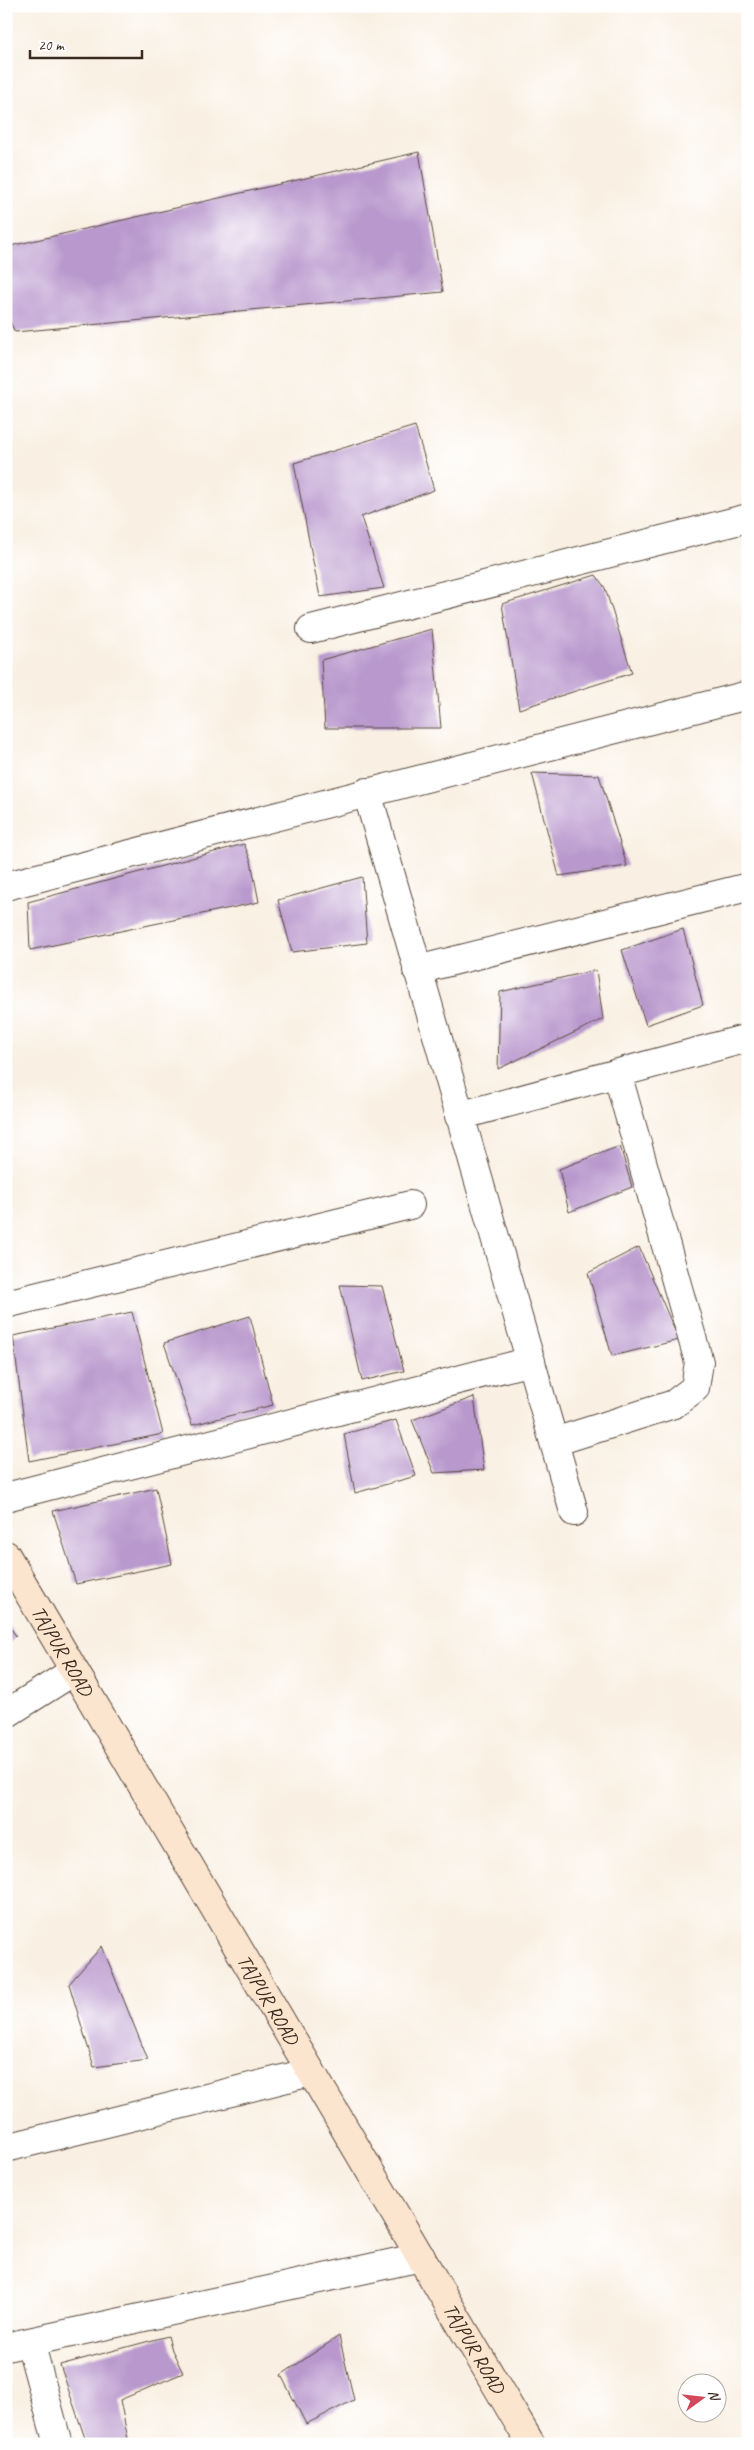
<svg xmlns="http://www.w3.org/2000/svg" width="754" height="2450" font-family="Caveat,sans-serif">
<style>
.building{fill:#b999cd}
.lines{fill:none;stroke-linecap:round;stroke-linejoin:round}
.minor-casing{stroke:#58483c;stroke-width:30}
.secondary-casing{stroke:#58483c;stroke-width:30}
.minor{stroke:#fff;stroke-width:28}
.secondary{stroke:#fce5cf;stroke-width:28}
.labels{text-anchor:middle;stroke-width:4;stroke-linejoin:round;paint-order:stroke}
.street-label{font-size:20px;fill:#3b2a1e;stroke:#fff}
</style>
<rect width="100%" height="100%" fill="#fff"/>
<filter id="ink" filterUnits="userSpaceOnUse"><feTurbulence type="fractalNoise" baseFrequency=".02" numOctaves="2"/><feDisplacementMap in="SourceGraphic" scale="10" xChannelSelector="R" yChannelSelector="G"/><feConvolveMatrix kernelMatrix="1 2 1 2 8 2 1 2 1" color-interpolation-filters="sRGB"/></filter>
<filter id="wash" filterUnits="userSpaceOnUse"><feTurbulence type="fractalNoise" baseFrequency=".0096" numOctaves="4" result="noise"/><feDisplacementMap in="SourceGraphic" scale="20" xChannelSelector="R" yChannelSelector="G"/><feGaussianBlur stdDeviation="1.12" result="paint"/><feColorMatrix in="noise" values="0 0 0 0 0 0 0 0 0 0 0 0 0 0 0 0 0 1.4 0 .05"/><feComposite in="paint" operator="in"/></filter>
<g filter="url(#wash)">
<rect width="100%" height="100%" fill="#f9f0e3"/>
<g id="blocks">
<path class="building" d="M 419,152 L 443,292 L 15,332 L 6,314 L 6,247 Z
M 415,426 L 434,490 L 361,517 L 384,588 L 320,597 L 294,463 Z
M 596,575 L 605,588 L 632,673 L 519,709 L 502,604 Z
M 432,629 L 441,728 L 325,728 L 321,660 Z
M 532,773 L 599,775 L 627,866 L 559,876 Z
M 244,844 L 251,861 L 259,902 L 30,950 L 28,902 Z
M 362,877 L 367,943 L 292,952 L 278,900 Z
M 683,929 L 703,1005 L 646,1025 L 622,950 Z
M 596,970 L 603,1019 L 498,1069 L 500,992 Z
M 620,1146 L 632,1187 L 569,1212 L 559,1169 Z
M 639,1247 L 679,1340 L 612,1356 L 588,1273 Z
M 340,1285 L 382,1286 L 404,1371 L 362,1381 Z
M 132,1312 L 163,1434 L 29,1461 L 13,1336 Z
M 250,1316 L 273,1405 L 192,1425 L 164,1343 Z
M 474,1397 L 484,1470 L 434,1473 L 412,1420 Z
M 396,1420 L 416,1476 L 355,1493 L 344,1434 Z
M 156,1488 L 172,1564 L 76,1584 L 53,1511 Z
M 6,1621 L 16,1636 L 6,1644 Z
M 102,1946 L 148,2060 L 94,2067 L 69,1984 Z
M 168,2336 L 172,2350 L 183,2373 L 120,2400 L 129,2444 L 87,2444 L 60,2365 Z
M 339,2336 L 354,2400 L 306,2424 L 281,2375 Z"/>
</g>
</g>
<g filter="url(#ink)">
<use href="#blocks" fill-opacity="0" stroke="#58483c" stroke-width="1"/>
<g class="lines">
<g class="minor-casing">
<path id="minor" d="M 311,629 L 748,518
M 367,792 L 574,1512
M 6,886 L 748,695
M 417,970 L 748,887
M 459,1116 L 748,1038
M 6,1304 L 410,1205
M 554,1442 L 674,1404 L 695,1388 L 699,1362 L 617,1073
M 6,1497 L 531,1361
M 6,1714 L 74,1671
M 6,2148 L 311,2072
M 30,2342 L 58,2444
M 6,2347 L 421,2257"/>
</g>
<g class="secondary-casing">
<g id="secondary">
<path id="s1" d="M 6,1555 L 531,2444"/>
</g>
</g>
<use href="#minor" class="minor"/>
<use href="#secondary" class="secondary"/>
</g>
</g>
<g class="labels">
<g class="street-label">
<text dy="7" stroke="none"><textPath href="#s1" startOffset="111">TAJPUR ROAD</textPath></text>
<text dy="7" stroke="none"><textPath href="#s1" startOffset="516">TAJPUR ROAD</textPath></text>
<text dy="7" stroke="none"><textPath href="#s1" startOffset="921">TAJPUR ROAD</textPath></text>
</g>
</g>
<rect width="754" height="2450" fill="none" stroke="#fff" stroke-width="25"/>
<g transform="translate(702 2398) rotate(75)"><circle r="24" fill="#ffffff" stroke="#b1aaa5"/>
<path d="M0-4L9 19L0 12L-9 19Z" fill="#d1495b"/>
<text y="-8" font-size="14" font-weight="bold" text-anchor="middle" fill="#3b2a1e">N</text>
</g>
<path d="M30 50v8h112v-8" fill="none" stroke="#3b2a1e" stroke-width="2.5"/>
<text x="38" y="50" font-size="15" fill="#3b2a1e" stroke="#ffffff" stroke-width="4" paint-order="stroke">20 m</text>
</svg>
